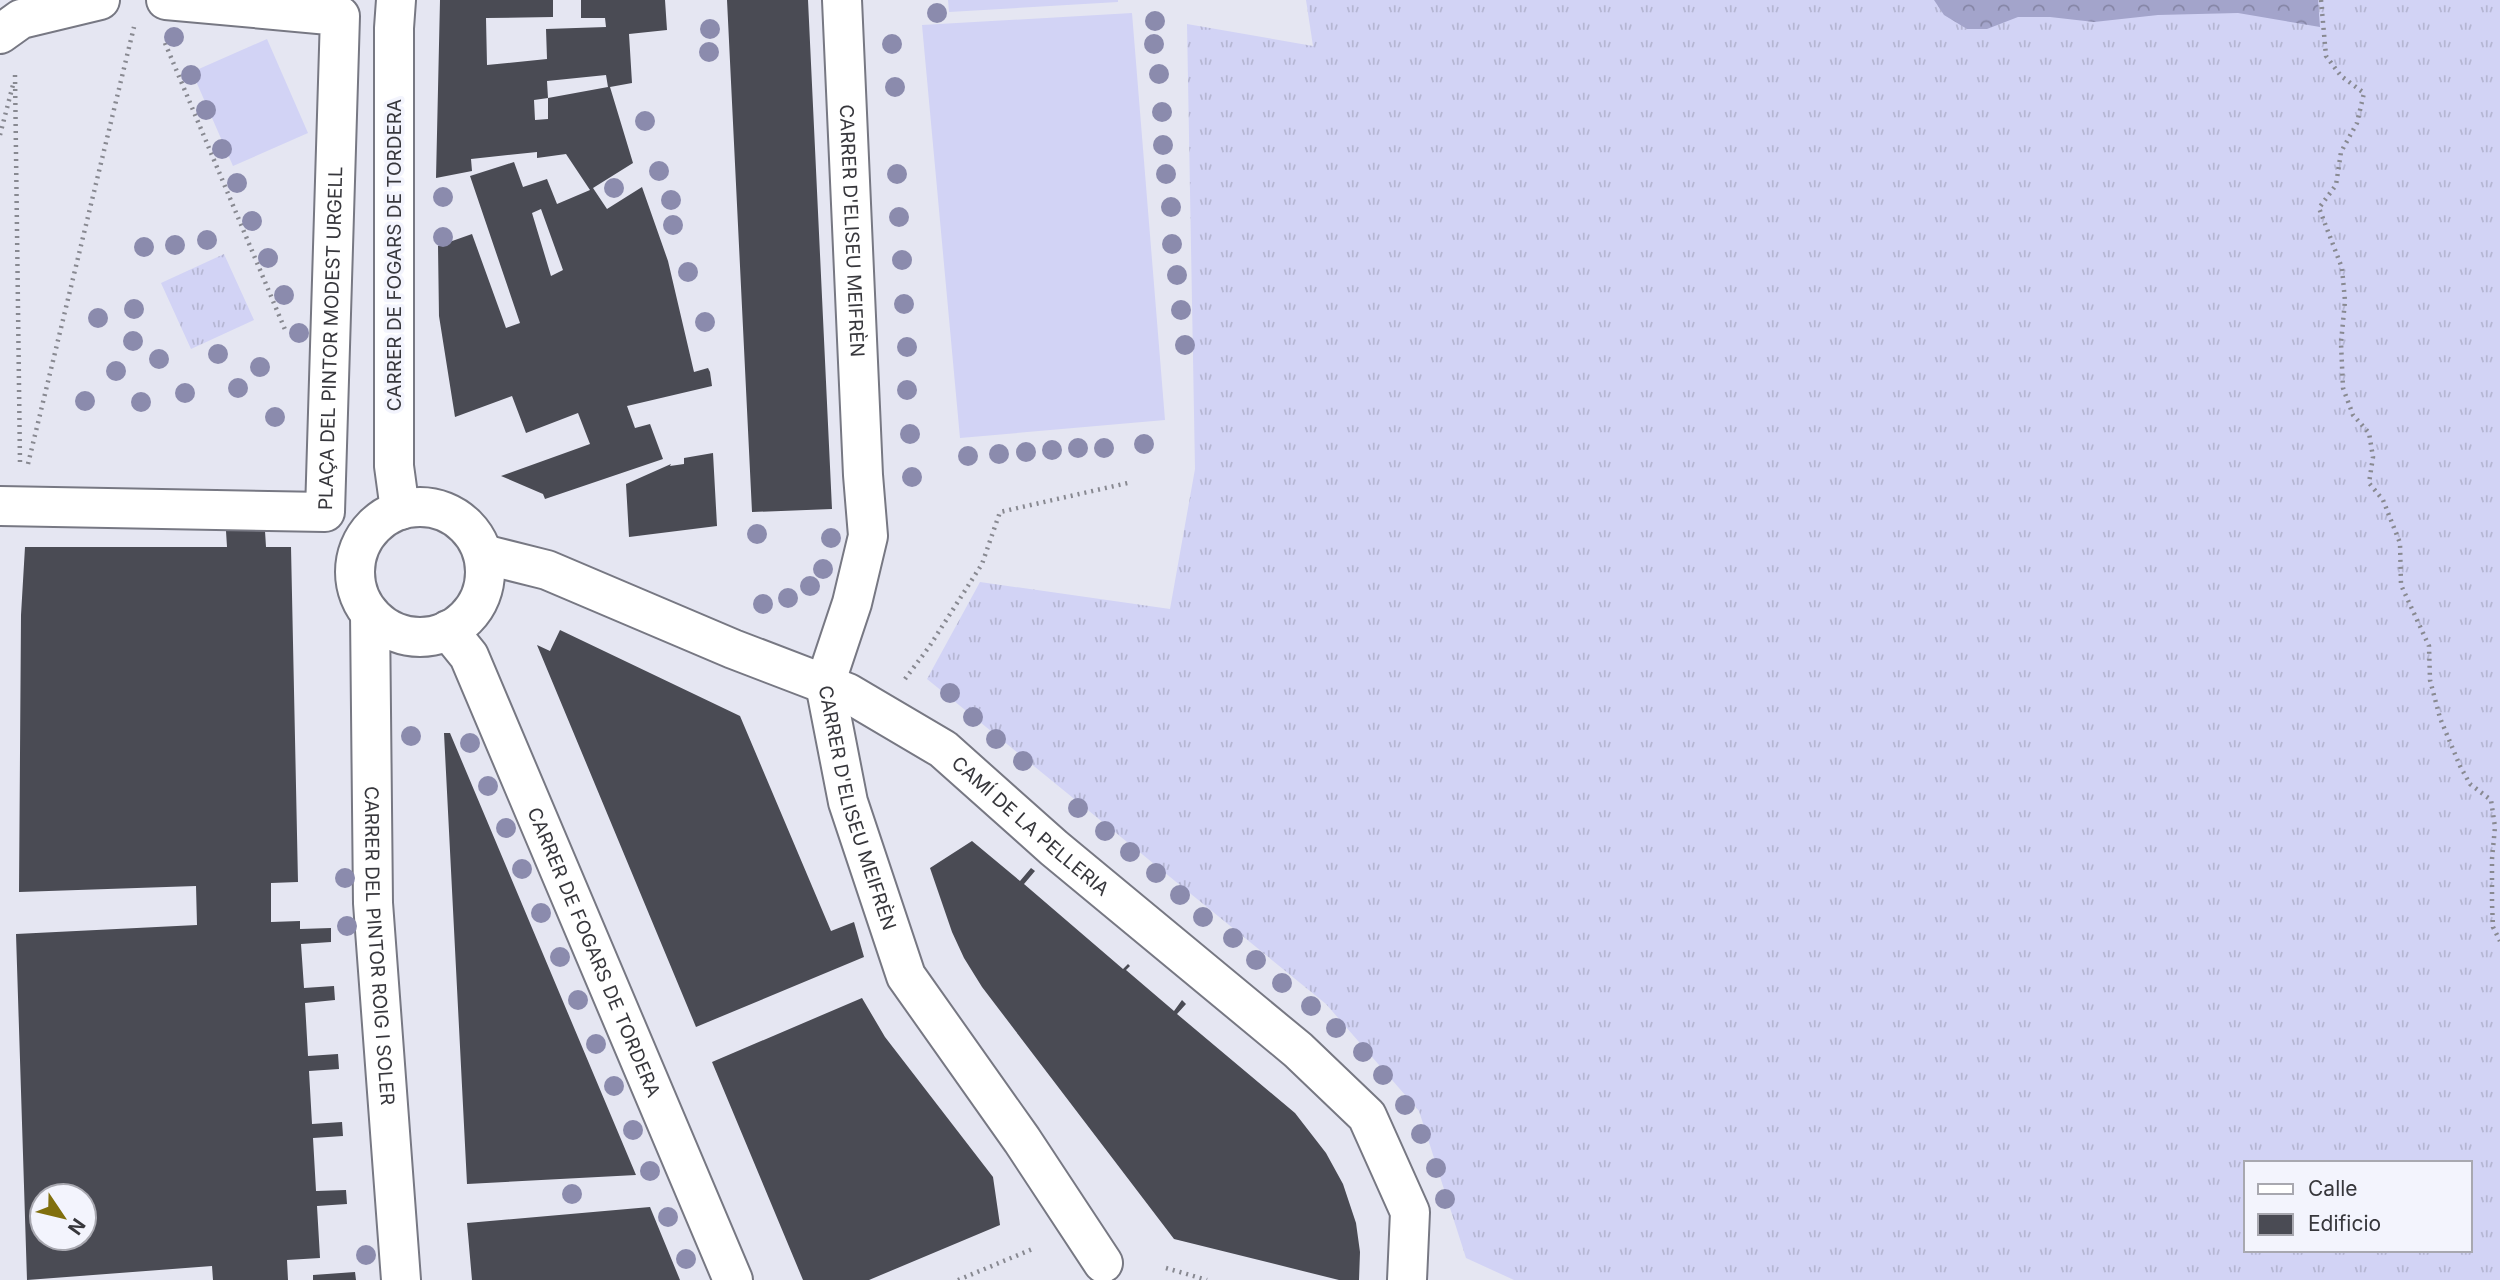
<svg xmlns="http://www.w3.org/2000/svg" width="2500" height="1280" font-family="Inter,sans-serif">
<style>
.grass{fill:url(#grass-tufts);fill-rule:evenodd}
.forest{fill:url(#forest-crowns)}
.garden{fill:#d2d3f5}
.building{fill:#4a4b54;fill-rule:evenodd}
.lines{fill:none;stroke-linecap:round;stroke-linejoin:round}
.street-casing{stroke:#777883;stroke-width:42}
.path{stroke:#888991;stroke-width:4.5;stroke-dasharray:2 5;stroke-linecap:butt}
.street{stroke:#fff;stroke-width:38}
.tree{fill:#8b8bad}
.labels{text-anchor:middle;stroke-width:7;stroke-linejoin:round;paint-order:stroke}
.street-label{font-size:19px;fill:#37373c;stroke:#f3f4fd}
</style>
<defs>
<pattern id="grass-tufts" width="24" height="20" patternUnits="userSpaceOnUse" patternTransform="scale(1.75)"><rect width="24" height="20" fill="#d2d3f5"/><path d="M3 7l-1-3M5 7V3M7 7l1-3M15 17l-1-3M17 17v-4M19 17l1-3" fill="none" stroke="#b5b6d3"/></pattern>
<pattern id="forest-crowns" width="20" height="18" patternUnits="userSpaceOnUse" patternTransform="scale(1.75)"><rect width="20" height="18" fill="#a3a4cb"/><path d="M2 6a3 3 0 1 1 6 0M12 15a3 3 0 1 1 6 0" fill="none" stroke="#8686a6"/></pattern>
</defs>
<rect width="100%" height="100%" fill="#e5e6f2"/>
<path class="grass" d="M 1306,0 L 2500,0 L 2500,1280 L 1514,1280 L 1466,1258 L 1419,1111 L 1326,1004 L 927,679 L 980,582 L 1170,609 L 1195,469 L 1187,24 L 1313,46 ZM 2246,1163 L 2470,1163 L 2470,1250 L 2246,1250 Z
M 224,254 L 254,320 L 191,349 L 161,283 Z"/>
<path class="forest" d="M 1934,0 L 2318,0 L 2320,27 L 2238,13 L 2158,15 L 2094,22 L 2050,17 L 2018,17 L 1987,29 L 1967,29 L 1944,15 Z"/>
<path class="garden" d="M 948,0 L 1118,0 L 1118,2 L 949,12 Z
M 1132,13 L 1165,420 L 960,438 L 922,25 Z
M 267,39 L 308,133 L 233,166 L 192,72 Z"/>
<path class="building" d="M 440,0 L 553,0 L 553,17 L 486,18 L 487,65 L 547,59 L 546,29 L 606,27 L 605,18 L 581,18 L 581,0 L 665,0 L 667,30 L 629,34 L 632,83 L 610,87 L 633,163 L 593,188 L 607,209 L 642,187 L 668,261 L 694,372 L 708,368 L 710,372 L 712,386 L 627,406 L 635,428 L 650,424 L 663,459 L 545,499 L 543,494 L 501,476 L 590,444 L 578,413 L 526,433 L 512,396 L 455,417 L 439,316 L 438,246 L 472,234 L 506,328 L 520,323 L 470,176 L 514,162 L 523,187 L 547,179 L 557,204 L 590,190 L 566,154 L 537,158 L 537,152 L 471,159 L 472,171 L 436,178 ZM 606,75 L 608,87 L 548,98 L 548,119 L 535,120 L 534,100 L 548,98 L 547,81 ZM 541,209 L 563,270 L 551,276 L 532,213 Z
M 727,0 L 808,0 L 832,509 L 752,512 Z
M 713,453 L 717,526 L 629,537 L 626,484 L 671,464 L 670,466 L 684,464 L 684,458 Z
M 226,531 L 265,531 L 266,547 L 291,547 L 298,882 L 271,883 L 271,922 L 300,921 L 300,929 L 331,928 L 331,942 L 301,944 L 304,988 L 334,986 L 335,1000 L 305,1003 L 308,1056 L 338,1054 L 339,1069 L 309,1071 L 312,1124 L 342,1122 L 343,1136 L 313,1138 L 316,1191 L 346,1190 L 347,1204 L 317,1206 L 320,1258 L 287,1260 L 288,1280 L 213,1280 L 212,1266 L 27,1280 L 16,934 L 197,925 L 196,886 L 19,892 L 21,615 L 25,547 L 227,547 ZM 42,1196 L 84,1196 L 84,1238 L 42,1238 Z
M 560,630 L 740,716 L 831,931 L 854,922 L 864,957 L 696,1027 L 537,645 L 550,651 Z
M 444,733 L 450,733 L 636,1175 L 467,1184 Z
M 972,841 L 1020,881 L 1031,868 L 1035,871 L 1024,884 L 1123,969 L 1128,964 L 1130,966 L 1126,970 L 1174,1011 L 1182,1000 L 1186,1004 L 1177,1014 L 1295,1113 L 1326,1153 L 1343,1184 L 1356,1223 L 1360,1252 L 1359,1280 L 1339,1280 L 1174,1239 L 982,987 L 964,958 L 952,932 L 930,868 Z
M 862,998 L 885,1037 L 993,1177 L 1000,1225 L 869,1280 L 803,1280 L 712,1062 Z
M 650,1207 L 680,1280 L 472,1280 L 467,1223 Z
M 355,1272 L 356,1280 L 313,1280 L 313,1275 Z"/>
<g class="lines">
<g class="street-casing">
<g id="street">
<path d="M 396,0 L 394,28 L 394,466 L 400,510"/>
<path id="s1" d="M 842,0 L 863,475 L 868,536 L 852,603 L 825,684 L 848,802 L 906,976 L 1022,1140 L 1103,1263"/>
<path d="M 0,34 L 21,19 L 100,0"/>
<path id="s2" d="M 0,506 L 325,512 L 340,16 L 166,0"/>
<circle cx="420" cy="572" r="65"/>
<path id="s3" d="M 483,554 L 547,570 L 733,649 L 848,693 L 943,749 L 1054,848 L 1298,1050 L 1367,1116 L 1410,1212 L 1407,1280"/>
<path id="s4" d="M 370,614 L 373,903 L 401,1280"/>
<path id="s5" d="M 448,630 L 469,656 L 733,1280"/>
</g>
</g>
<path class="path" d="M 2321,0 L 2326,56 L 2341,76 L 2364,93 L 2357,123 L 2341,152 L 2336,185 L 2319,208 L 2342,268 L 2345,301 L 2341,343 L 2343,388 L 2353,415 L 2369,433 L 2373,457 L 2369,483 L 2383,500 L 2400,543 L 2401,585 L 2429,646 L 2430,680 L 2440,718 L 2460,766 L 2470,784 L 2491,800 L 2495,827 L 2492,859 L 2492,903 L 2493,927 L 2500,941
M 165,43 L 286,332
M 15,75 L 20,463
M 0,135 L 14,81
M 28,464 L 134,27
M 905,679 L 929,647 L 982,564 L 1000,512 L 1132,482
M 1166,1268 L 1207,1280
M 958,1280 L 1035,1248"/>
<use href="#street" class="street"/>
</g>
<g class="tree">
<circle cx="937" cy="13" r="10"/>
<circle cx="1155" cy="21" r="10"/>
<circle cx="710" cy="29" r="10"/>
<circle cx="174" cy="37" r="10"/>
<circle cx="892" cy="44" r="10"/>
<circle cx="1154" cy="44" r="10"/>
<circle cx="709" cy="52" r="10"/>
<circle cx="1159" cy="74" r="10"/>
<circle cx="191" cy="75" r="10"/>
<circle cx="895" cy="87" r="10"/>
<circle cx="206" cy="110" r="10"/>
<circle cx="1162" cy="112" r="10"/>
<circle cx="645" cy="121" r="10"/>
<circle cx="1163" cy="145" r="10"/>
<circle cx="222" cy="149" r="10"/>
<circle cx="659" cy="171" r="10"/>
<circle cx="897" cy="174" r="10"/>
<circle cx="1166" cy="174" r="10"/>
<circle cx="237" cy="183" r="10"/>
<circle cx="614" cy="188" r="10"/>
<circle cx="443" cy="197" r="10"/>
<circle cx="671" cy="200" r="10"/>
<circle cx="1171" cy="207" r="10"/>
<circle cx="899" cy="217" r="10"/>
<circle cx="252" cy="221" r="10"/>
<circle cx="673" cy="225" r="10"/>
<circle cx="443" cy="237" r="10"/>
<circle cx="207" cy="240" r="10"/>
<circle cx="1172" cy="244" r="10"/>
<circle cx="175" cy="245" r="10"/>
<circle cx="144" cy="247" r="10"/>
<circle cx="268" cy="258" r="10"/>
<circle cx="902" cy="260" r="10"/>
<circle cx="688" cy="272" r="10"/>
<circle cx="1177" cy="275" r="10"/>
<circle cx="284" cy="295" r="10"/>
<circle cx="904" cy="304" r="10"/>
<circle cx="134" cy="309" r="10"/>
<circle cx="1181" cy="310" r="10"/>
<circle cx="98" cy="318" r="10"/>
<circle cx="705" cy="322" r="10"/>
<circle cx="299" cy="333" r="10"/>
<circle cx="133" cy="341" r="10"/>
<circle cx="1185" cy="345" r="10"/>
<circle cx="907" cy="347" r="10"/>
<circle cx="218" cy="354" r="10"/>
<circle cx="159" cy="359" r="10"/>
<circle cx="260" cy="367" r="10"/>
<circle cx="116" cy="371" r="10"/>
<circle cx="238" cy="388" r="10"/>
<circle cx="907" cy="390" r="10"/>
<circle cx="185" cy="393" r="10"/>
<circle cx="85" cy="401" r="10"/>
<circle cx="141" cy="402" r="10"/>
<circle cx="275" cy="417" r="10"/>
<circle cx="910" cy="434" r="10"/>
<circle cx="1144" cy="444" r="10"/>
<circle cx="1078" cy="448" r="10"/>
<circle cx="1104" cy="448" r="10"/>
<circle cx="1052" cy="450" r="10"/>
<circle cx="1026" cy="452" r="10"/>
<circle cx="999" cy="454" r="10"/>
<circle cx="968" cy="456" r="10"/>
<circle cx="912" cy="477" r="10"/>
<circle cx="757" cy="534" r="10"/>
<circle cx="831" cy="538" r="10"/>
<circle cx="823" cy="569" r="10"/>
<circle cx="810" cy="586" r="10"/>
<circle cx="788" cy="598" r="10"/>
<circle cx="763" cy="604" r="10"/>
<circle cx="950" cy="693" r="10"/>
<circle cx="973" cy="717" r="10"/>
<circle cx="411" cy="736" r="10"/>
<circle cx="996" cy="739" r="10"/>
<circle cx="470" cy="743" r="10"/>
<circle cx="1023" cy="761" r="10"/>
<circle cx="488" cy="786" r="10"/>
<circle cx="1078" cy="808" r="10"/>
<circle cx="506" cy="828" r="10"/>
<circle cx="1105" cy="831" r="10"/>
<circle cx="1130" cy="852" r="10"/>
<circle cx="522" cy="869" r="10"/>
<circle cx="1156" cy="873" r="10"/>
<circle cx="345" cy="878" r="10"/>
<circle cx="1180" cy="895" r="10"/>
<circle cx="541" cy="913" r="10"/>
<circle cx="1203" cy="917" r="10"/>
<circle cx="347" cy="926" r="10"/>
<circle cx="1233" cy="938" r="10"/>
<circle cx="560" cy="957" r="10"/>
<circle cx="1256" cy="960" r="10"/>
<circle cx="1282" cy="983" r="10"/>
<circle cx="578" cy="1000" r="10"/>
<circle cx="1311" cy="1006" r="10"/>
<circle cx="1336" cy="1028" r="10"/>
<circle cx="596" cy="1044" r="10"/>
<circle cx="1363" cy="1052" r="10"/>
<circle cx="1383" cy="1075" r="10"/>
<circle cx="614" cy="1086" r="10"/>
<circle cx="1405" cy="1105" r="10"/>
<circle cx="633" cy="1130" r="10"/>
<circle cx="1421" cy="1134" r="10"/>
<circle cx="1436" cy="1168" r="10"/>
<circle cx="650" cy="1171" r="10"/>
<circle cx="572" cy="1194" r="10"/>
<circle cx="1445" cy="1199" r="10"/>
<circle cx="668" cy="1217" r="10"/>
<circle cx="366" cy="1255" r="10"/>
<circle cx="686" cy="1259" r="10"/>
</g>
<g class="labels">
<g class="street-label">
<text dy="7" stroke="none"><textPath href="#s1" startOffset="231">CARRER D'ELISEU MEIFRÈN</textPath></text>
<text transform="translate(394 255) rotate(-90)" y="7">CARRER DE FOGARS DE TORDERA</text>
<text dy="7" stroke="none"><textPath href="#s2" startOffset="499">PLAÇA DEL PINTOR MODEST URGELL</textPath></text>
<text dy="7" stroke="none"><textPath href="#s1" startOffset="819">CARRER D'ELISEU MEIFRÈN</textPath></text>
<text dy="7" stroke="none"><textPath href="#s3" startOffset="618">CAMÍ DE LA PELLERIA</textPath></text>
<text dy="7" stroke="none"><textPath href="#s4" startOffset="332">CARRER DEL PINTOR ROIG I SOLER</textPath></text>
<text dy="7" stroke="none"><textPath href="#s5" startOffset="355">CARRER DE FOGARS DE TORDERA</textPath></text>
</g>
</g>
<rect x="2244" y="1161" width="228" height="91" fill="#f3f4fd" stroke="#a8a8b0" stroke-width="2"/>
<rect x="2258" y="1184" width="35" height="10" fill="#ffffff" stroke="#a8a8b0" stroke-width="2"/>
<text x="2308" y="1196" font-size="21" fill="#37373c">Calle</text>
<rect x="2258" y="1214" width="35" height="21" fill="#4a4b54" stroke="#a8a8b0" stroke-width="2"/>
<text x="2308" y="1231" font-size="21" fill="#37373c">Edificio</text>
<g transform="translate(63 1217) rotate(125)"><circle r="33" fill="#f3f4fd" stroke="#a8a8b0" stroke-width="2"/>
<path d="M0-5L12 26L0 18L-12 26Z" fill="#816f0d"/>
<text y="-10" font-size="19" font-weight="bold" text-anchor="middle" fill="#37373c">N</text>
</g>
</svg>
